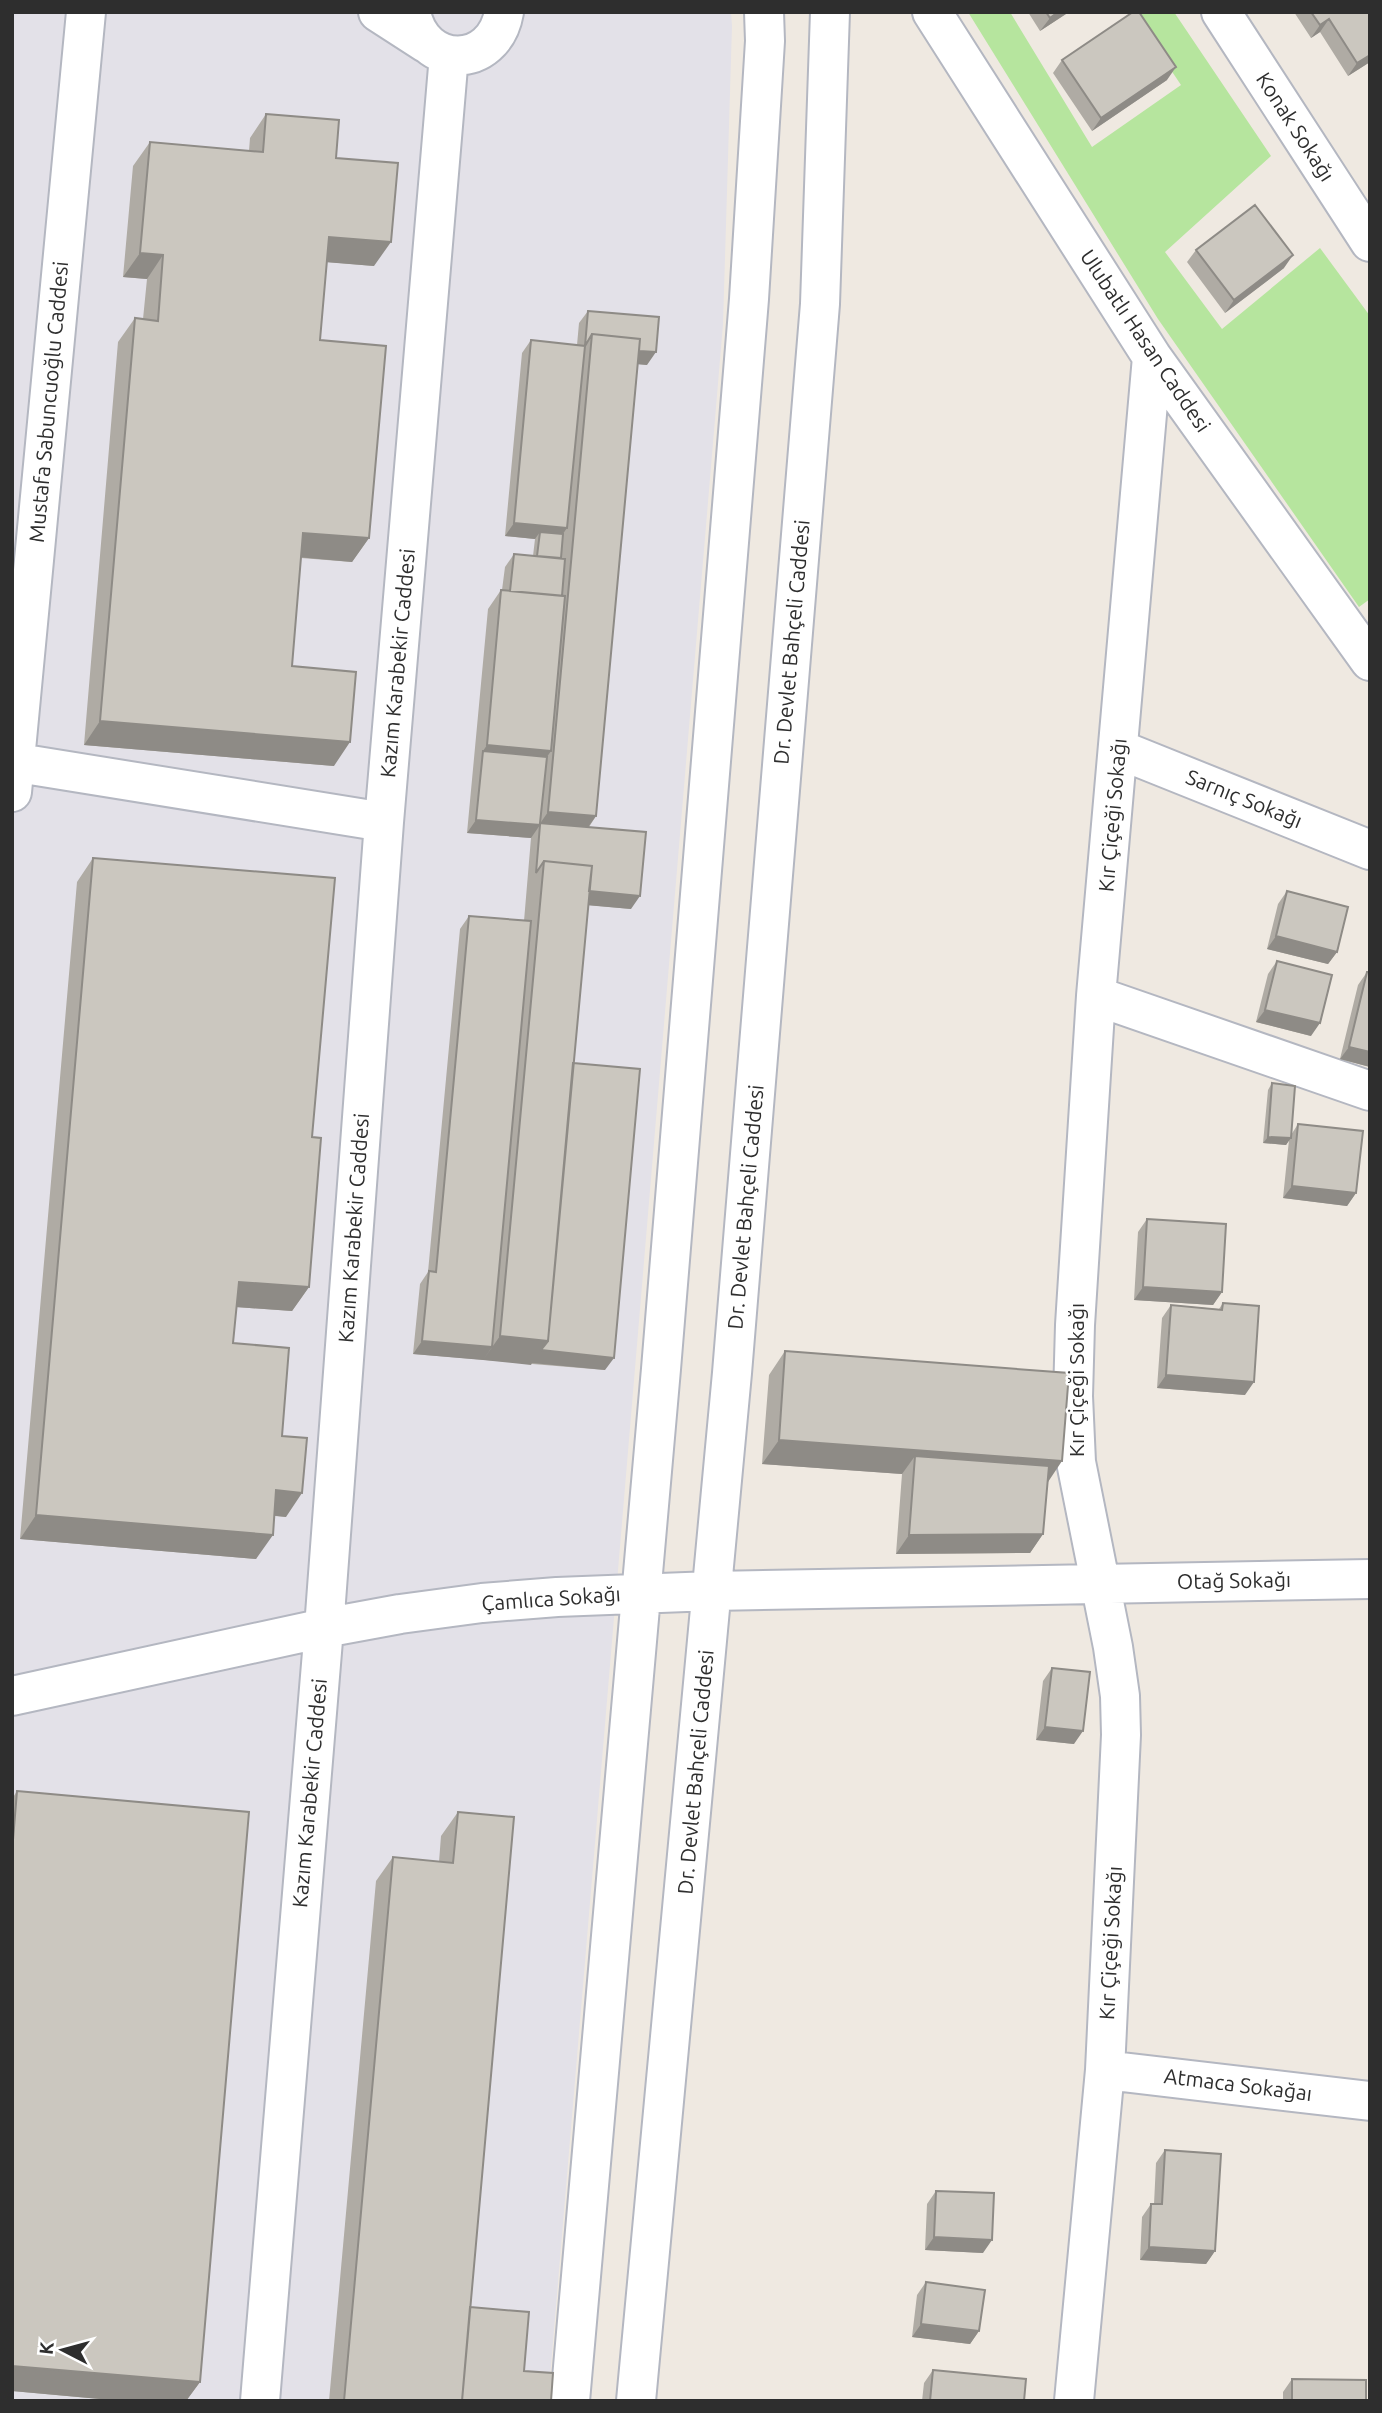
<svg xmlns="http://www.w3.org/2000/svg" width="1382" height="2413" font-family="Ubuntu,sans-serif">
<style>
.industrial{fill:#e3e1e8}
.green{fill:#b6e59e}
.lines{fill:none;stroke-linecap:round;stroke-linejoin:round}
.minor-casing{stroke:#b4b7c1;stroke-width:42}
.minor{stroke:#fff;stroke-width:38}
.wall{fill:#afaba4}
.shaded-wall{fill:#8e8b86}
.building{fill:#cbc7bf;stroke:#8e8b86;stroke-width:2}
.labels{text-anchor:middle;stroke-width:5;stroke-linejoin:round;paint-order:stroke}
.street-label{font-size:21px;fill:#2e2e2e;stroke:#fff}
</style>
<rect width="100%" height="100%" fill="#efe9e1"/>
<path class="industrial" d="M 12,12 L 731,12 L 732,26 L 723,324 L 548,2401 L 12,2401 Z"/>
<path class="green" d="M 968,12 L 1010,12 L 1092,147 L 1181,85 L 1132,12 L 1174,12 L 1271,156 L 1165,252 L 1222,329 L 1320,248 L 1370,316 L 1370,599 L 1359,607 L 1158,319 Z"/>
<g class="lines">
<g class="minor-casing">
<path id="minor" d="M 378,12 L 426,43
M 411,12 C 422,70 494,70 504,12
M 932,12 L 1152,357 L 1370,661
M 1221,12 L 1370,242
M 1118,749 L 1370,850
M 12,762 L 384,822
M 12,792 L 86,12
M 1096,996 L 1370,1091
M 12,1696 L 324,1628 L 400,1614 L 482,1603 L 557,1597 L 712,1591 L 1370,1579
M 1105,2070 L 1370,2101
M 260,2401 L 324,1628 L 384,822 L 449,55
M 570,2401 L 661,1369 L 749,299 L 765,41 L 764,12
M 636,2401 L 732,1373 L 820,304 L 830,12
M 1074,2401 L 1105,2070 L 1121,1735 L 1120,1696 L 1113,1647 L 1076,1462 L 1073,1396 L 1075,1325 L 1096,996 L 1152,357"/>
</g>
<use href="#minor" class="minor"/>
</g>
<path class="wall" d="M 1028,12 L 1069,12 L 1040,31 Z
M 1294,12 L 1370,12 L 1370,62 L 1348,76 L 1320,32 L 1311,38 Z
M 1062,60 L 1167,80 L 1092,131 L 1053,73 Z
M 266,114 L 336,158 L 374,266 L 327,262 L 320,340 L 369,538 L 352,562 L 301,558 L 292,666 L 334,766 L 84,745 L 118,342 L 135,318 L 143,319 L 147,279 L 123,277 L 133,166 L 150,142 L 249,151 L 250,138 Z
M 1196,250 L 1284,268 L 1225,313 L 1187,262 Z
M 588,311 L 647,365 L 638,364 L 596,816 L 589,827 L 631,909 L 588,905 L 573,1063 L 605,1370 L 413,1354 L 420,1284 L 428,1272 L 460,929 L 469,916 L 524,921 L 531,838 L 467,833 L 488,609 L 501,590 L 502,590 L 505,567 L 514,554 L 533,556 L 535,539 L 505,536 L 522,353 L 531,340 L 577,345 L 579,323 Z
M 93,858 L 312,1137 L 309,1287 L 292,1311 L 236,1307 L 233,1343 L 282,1436 L 286,1517 L 275,1516 L 256,1559 L 20,1539 L 77,882 Z
M 1287,891 L 1337,952 L 1328,964 L 1267,949 L 1278,904 Z
M 1277,961 L 1311,1036 L 1256,1022 L 1268,974 Z
M 1367,972 L 1370,1067 L 1340,1059 L 1358,985 Z
M 1272,1083 L 1291,1135 L 1298,1124 L 1356,1193 L 1347,1206 L 1283,1198 L 1289,1140 L 1286,1145 L 1263,1143 L 1268,1090 Z
M 1147,1219 L 1222,1292 L 1213,1305 L 1134,1300 L 1138,1232 Z
M 1223,1303 L 1245,1395 L 1157,1388 L 1162,1318 L 1171,1305 L 1219,1309 Z
M 785,1351 L 1047,1483 L 1043,1534 L 1030,1553 L 896,1554 L 902,1474 L 762,1464 L 769,1375 Z
M 1052,1668 L 1074,1744 L 1036,1740 L 1043,1681 Z
M 17,1791 L 200,2382 L 186,2401 L 122,2401 L 12,2391 L 12,1799 Z
M 458,1812 L 470,2307 L 551,2401 L 329,2401 L 376,1881 L 393,1857 L 439,1862 L 441,1836 Z
M 1165,2150 L 1215,2251 L 1206,2264 L 1140,2260 L 1142,2217 L 1151,2204 L 1154,2204 L 1156,2163 Z
M 936,2191 L 983,2253 L 925,2250 L 927,2204 Z
M 926,2282 L 979,2331 L 970,2344 L 912,2337 L 917,2295 Z
M 933,2370 L 1024,2401 L 922,2401 L 924,2383 Z
M 1292,2379 L 1366,2401 L 1283,2401 L 1283,2392 Z"/>
<path class="shaded-wall" d="M 1058,12 L 1069,12 L 1040,31 L 1050,18 Z
M 1329,19 L 1320,32 L 1311,38 L 1320,25 Z
M 1370,55 L 1370,62 L 1348,76 L 1357,63 Z
M 1176,67 L 1167,80 L 1092,131 L 1101,118 Z
M 329,237 L 391,242 L 374,266 L 312,261 Z
M 140,253 L 163,255 L 147,279 L 123,277 Z
M 1293,255 L 1284,268 L 1225,313 L 1234,300 Z
M 591,346 L 656,352 L 647,365 L 590,360 Z
M 514,523 L 567,528 L 558,541 L 540,532 L 535,539 L 505,536 Z
M 303,533 L 369,538 L 352,562 L 286,556 Z
M 100,721 L 350,742 L 334,766 L 84,745 Z
M 487,745 L 551,751 L 538,770 L 483,751 Z
M 548,812 L 596,816 L 579,840 L 540,825 L 531,838 L 467,833 L 476,820 L 539,825 Z
M 583,891 L 640,896 L 631,909 L 574,904 Z
M 1276,936 L 1337,952 L 1328,964 L 1267,949 Z
M 1265,1010 L 1320,1023 L 1311,1036 L 1256,1022 Z
M 1349,1047 L 1370,1052 L 1370,1067 L 1340,1059 Z
M 1268,1137 L 1291,1138 L 1286,1145 L 1263,1143 Z
M 1292,1186 L 1356,1193 L 1347,1206 L 1283,1198 Z
M 239,1282 L 309,1287 L 292,1311 L 222,1306 Z
M 1143,1287 L 1222,1292 L 1213,1305 L 1134,1300 Z
M 500,1336 L 548,1341 L 614,1358 L 605,1370 L 532,1363 L 531,1365 L 483,1360 Z
M 422,1341 L 492,1347 L 483,1360 L 413,1354 Z
M 1166,1375 L 1254,1382 L 1245,1395 L 1157,1388 Z
M 779,1440 L 1062,1461 L 1046,1485 L 915,1456 L 902,1474 L 762,1464 Z
M 276,1490 L 302,1493 L 286,1517 L 260,1514 Z
M 36,1515 L 273,1535 L 256,1559 L 20,1539 Z
M 1043,1534 L 1030,1553 L 896,1554 L 909,1535 Z
M 1045,1727 L 1083,1731 L 1074,1744 L 1036,1740 Z
M 934,2237 L 992,2240 L 983,2253 L 925,2250 Z
M 1149,2247 L 1215,2251 L 1206,2264 L 1140,2260 Z
M 921,2324 L 979,2331 L 970,2344 L 912,2337 Z
M 12,2366 L 200,2382 L 186,2401 L 122,2401 L 12,2391 Z"/>
<path class="building" d="M 1046,12 L 1058,12 L 1050,18 Z
M 1133,12 L 1139,12 L 1176,67 L 1101,118 L 1062,60 Z
M 1311,12 L 1370,12 L 1370,55 L 1357,63 L 1329,19 L 1320,25 Z
M 266,114 L 339,120 L 336,158 L 398,163 L 391,242 L 329,237 L 320,340 L 386,346 L 369,538 L 303,533 L 292,666 L 356,672 L 350,742 L 100,721 L 135,318 L 158,321 L 163,255 L 140,253 L 150,142 L 263,152 Z
M 1255,205 L 1293,255 L 1234,300 L 1196,250 Z
M 588,311 L 659,317 L 656,352 L 639,351 L 640,339 L 592,334 L 585,346 Z
M 592,334 L 640,339 L 596,816 L 548,812 Z
M 531,340 L 585,346 L 567,528 L 514,523 Z
M 540,532 L 563,534 L 561,558 L 537,556 Z
M 514,554 L 565,559 L 562,596 L 510,591 Z
M 501,590 L 565,596 L 551,751 L 487,745 Z
M 483,751 L 547,757 L 540,823 L 646,832 L 640,896 L 589,891 L 592,866 L 544,861 L 536,873 L 540,825 L 476,820 Z
M 93,858 L 335,878 L 312,1137 L 321,1138 L 309,1287 L 239,1282 L 233,1343 L 289,1348 L 282,1436 L 307,1438 L 302,1493 L 276,1490 L 273,1535 L 36,1515 Z
M 544,861 L 592,866 L 548,1341 L 500,1336 Z
M 1287,891 L 1348,907 L 1337,952 L 1276,936 Z
M 469,916 L 531,921 L 492,1347 L 422,1341 L 429,1271 L 436,1272 Z
M 1277,961 L 1332,975 L 1320,1023 L 1265,1010 Z
M 1367,972 L 1370,972 L 1370,1052 L 1349,1047 Z
M 573,1063 L 640,1069 L 614,1358 L 541,1350 L 548,1341 Z
M 1272,1083 L 1295,1086 L 1291,1138 L 1268,1137 Z
M 1298,1124 L 1363,1131 L 1356,1193 L 1292,1186 Z
M 1147,1219 L 1226,1224 L 1222,1292 L 1143,1287 Z
M 1223,1303 L 1259,1306 L 1254,1382 L 1166,1375 L 1171,1305 L 1222,1310 Z
M 785,1351 L 1069,1373 L 1062,1461 L 779,1440 Z
M 915,1456 L 1049,1466 L 1043,1534 L 909,1535 Z
M 1052,1668 L 1090,1672 L 1083,1731 L 1045,1727 Z
M 17,1791 L 249,1812 L 200,2382 L 12,2366 L 12,1852 Z
M 458,1812 L 514,1817 L 462,2401 L 344,2401 L 393,1857 L 453,1863 Z
M 1165,2150 L 1221,2154 L 1215,2251 L 1149,2247 L 1151,2204 L 1162,2204 Z
M 936,2191 L 994,2193 L 992,2240 L 934,2237 Z
M 926,2282 L 985,2290 L 979,2331 L 921,2324 Z
M 470,2307 L 529,2312 L 524,2371 L 553,2373 L 551,2401 L 462,2401 Z
M 933,2370 L 1026,2379 L 1024,2401 L 930,2401 Z
M 1292,2379 L 1366,2380 L 1366,2401 L 1292,2401 Z"/>
<g class="labels">
<g class="street-label">
<text transform="translate(1295 127) rotate(57)" y="7">Konak Sokağı</text>
<text transform="translate(1145 341) rotate(56)" y="7">Ulubatlı Hasan Caddesi</text>
<text transform="translate(49 402) rotate(-85)" y="7">Mustafa Sabuncuoğlu Caddesi</text>
<text transform="translate(792 642) rotate(-85)" y="7">Dr. Devlet Bahçeli Caddesi</text>
<text transform="translate(398 663) rotate(-85)" y="7">Kazım Karabekir Caddesi</text>
<text transform="translate(1244 799) rotate(22)" y="7">Sarnıç Sokağı</text>
<text transform="translate(1113 815) rotate(-85)" y="7">Kır Çiçeği Sokağı</text>
<text transform="translate(746 1207) rotate(-85)" y="7">Dr. Devlet Bahçeli Caddesi</text>
<text transform="translate(354 1228) rotate(-86)" y="7">Kazım Karabekir Caddesi</text>
<text transform="translate(1077 1380) rotate(-90)" y="7">Kır Çiçeği Sokağı</text>
<text transform="translate(1234 1581) rotate(-1)" y="7">Otağ Sokağı</text>
<text transform="translate(551 1599) rotate(-4)" y="7">Çamlıca Sokağı</text>
<text transform="translate(696 1772) rotate(-85)" y="7">Dr. Devlet Bahçeli Caddesi</text>
<text transform="translate(310 1793) rotate(-85)" y="7">Kazım Karabekir Caddesi</text>
<text transform="translate(1111 1943) rotate(-87)" y="7">Kır Çiçeği Sokağı</text>
<text transform="translate(1238 2085) rotate(7)" y="7">Atmaca Sokağaı</text>
</g>
</g>
<rect width="1382" height="2413" fill="none" stroke="#2e2e2e" stroke-width="28"/>
<g transform="translate(63 2350) rotate(276)" stroke="#ffffff" stroke-width="5" paint-order="stroke">
<path d="M0-5L12 26L0 18L-12 26Z" fill="#2e2e2e"/>
<text y="-10" font-size="19" font-weight="bold" text-anchor="middle" fill="#2e2e2e">K</text>
</g>
</svg>
